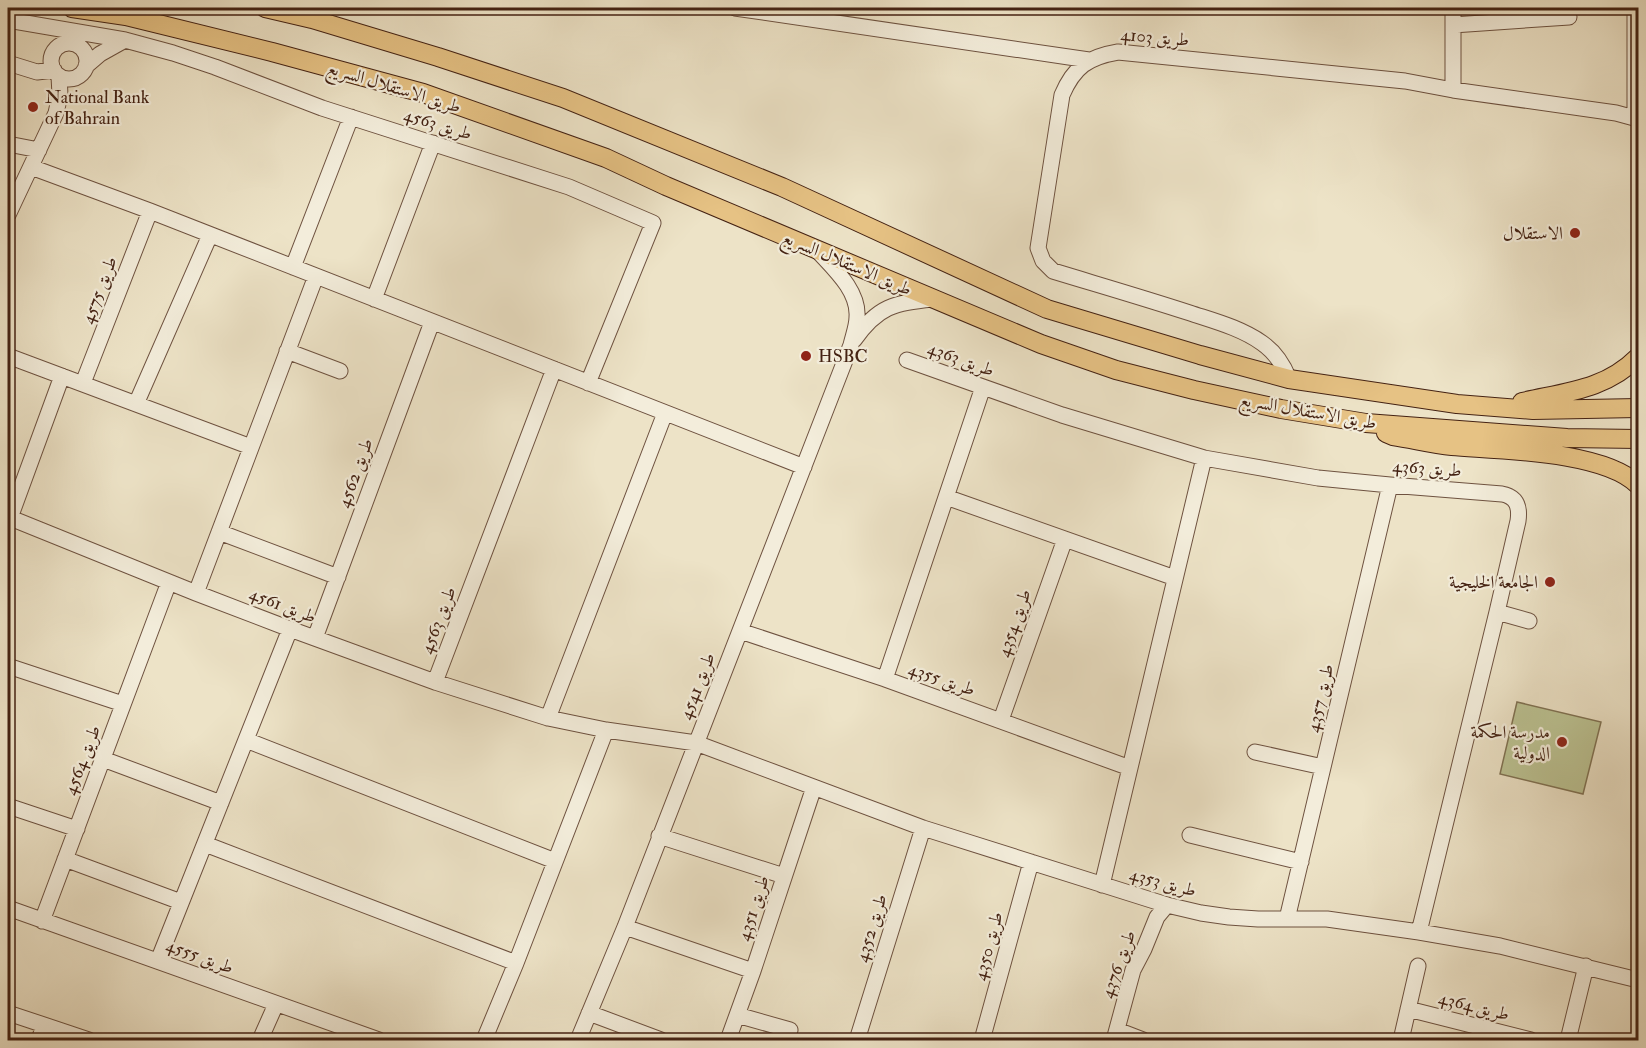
<svg xmlns="http://www.w3.org/2000/svg" width="1646" height="1048" font-family="'IM FELL Double Pica',Amiri,serif">
<style>
.green{fill:#bcc393;stroke:#807253;stroke-width:1.5}
.lines{fill:none;stroke-linecap:round;stroke-linejoin:round}
.minor-casing{stroke:#6e5240;stroke-width:17}
.major-casing{stroke:#442213;stroke-width:20}
.minor{stroke:#f3eddb;stroke-width:15}
.major{stroke:#e6c284;stroke-width:18}
.poi-dot{fill:#8f2418;stroke:#f3eddb;stroke-width:2}
.labels{text-anchor:middle;stroke-width:4.5;stroke-linejoin:round;paint-order:stroke}
.street-label{font-size:18px;fill:#442213;stroke:#f3eddb}
.poi-label{font-size:18px;fill:#442213;stroke:#f3eddb;text-anchor:end}
</style>
<rect width="100%" height="100%" fill="#ede3c7"/>
<filter id="stains"><feTurbulence type="fractalNoise" baseFrequency=".00333" numOctaves="4"/><feColorMatrix values="0 0 0 0 .2 0 0 0 0 .09 0 0 0 0 .02 0 0 0 .5 -.17"/></filter>
<radialGradient id="worn" r=".72"><stop offset=".6" stop-color="#630" stop-opacity="0"/><stop offset="1" stop-color="#630" stop-opacity=".3"/></radialGradient>
<path class="green" d="M 1517,702 L 1601,722 L 1583,794 L 1500,774 Z"/>
<g class="lines">
<g class="minor-casing">
<path id="minor" d="M 735,8 L 1089,60
M 1453,8 L 1453,90
M 8,20 L 125,40 L 173,53 L 215,67 L 322,108 L 569,187 L 653,223 L 588,383
M 1453,25 L 1569,17
M51 61a18 18 0 1 1 36 0a18 18 0 1 1-36 0Z
M 8,63 L 37,72 L 54,70
M 86,66 L 100,54 L 125,40
M 1635,117 L 1635,8
M 8,144 L 39,150
M 31,167 L 150,211 L 804,467
M 8,215 L 56,113 L 60,95 L 59,76
M 293,267 L 351,117
M 374,299 L 433,143
M 854,340 C 878,306 894,303 933,299
M 287,351 L 340,371
M 8,356 L 251,447
M 907,360 L 1062,415 L 1204,458 L 1318,478 L 1390,485 L 1502,494 C 1517,497 1520,507 1518,521 L 1497,612 L 1419,932
M 1289,379 C 1283,364 1275,352 1262,343 C 1241,328 1214,321 1190,313 C 1144,298 1099,285 1053,271 L 1043,261 L 1038,248 L 1062,95 C 1074,67 1088,57 1118,52 L 1405,81 L 1453,90 L 1616,113 L 1638,119
M 83,383 L 150,211
M 136,404 L 210,235
M 946,497 L 1175,578
M 8,517 L 196,593 L 290,629 L 435,682 L 548,718 L 606,730 L 696,743 L 923,828 L 1167,905 L 1201,913 L 1229,917 L 1258,919 L 1327,919 L 1419,932 L 1500,946 L 1638,980
M 10,518 L 62,376
M 219,532 L 338,577
M 196,593 L 316,276
M 1497,612 L 1529,621
M 740,631 L 885,679 L 1130,768
M 315,638 L 432,322
M 8,666 L 123,704
M 885,679 L 983,387
M 435,682 L 554,369
M 548,718 L 665,413
M 1001,720 L 1065,539
M 246,740 L 555,861
M 1255,752 L 1323,767
M 103,759 L 221,803
M 8,806 L 77,829
M 1190,835 L 1301,862
M 659,836 L 784,876
M 205,844 L 516,963
M 65,859 L 181,902
M 1102,885 L 1204,458
M 8,908 L 379,1040
M 1287,919 L 1390,485
M 42,921 L 169,582
M 625,927 L 753,971
M 158,961 L 290,629
M 1408,1009 L 1531,1040
M 8,1013 L 89,1040
M 589,1013 L 661,1040
M 737,1015 L 790,1030
M 1117,1030 L 1143,1040
M 39,1040 L 44,1025
M 260,1040 L 276,1004
M 484,1040 L 516,963 L 606,730
M 578,1040 L 625,927 L 851,345 C 853,336 857,326 857,317 C 859,290 832,267 816,249
M 728,1040 L 753,971 L 814,787
M 857,1040 L 923,828
M 982,1040 L 1031,862
M 1114,1040 L 1133,970 L 1144,949 L 1157,917 L 1167,905
M 1401,1040 L 1418,966
M 1568,1040 L 1586,966"/>
</g>
<g class="major-casing">
<path id="major" d="M 72,8 L 126,16 L 272,52 L 423,93 L 606,158 L 666,186 L 1041,344 L 1116,370 L 1194,390 L 1281,409 L 1366,423 L 1567,438 L 1638,439
M 265,8 L 312,19 L 438,57 L 563,98 L 782,187 L 1047,309 L 1200,355 L 1289,379 L 1457,404 L 1533,410 L 1638,408
M 1522,402 C 1566,392 1605,390 1638,357
M 1386,433 L 1393,436 C 1413,439 1432,444 1452,446 C 1501,450 1604,451 1638,485"/>
</g>
<use href="#minor" class="minor"/>
<use href="#major" class="major"/>
</g>
<g class="poi-dot">
<circle cx="33" cy="107" r="6"/>
<circle cx="1575" cy="233" r="6"/>
<circle cx="806" cy="356" r="6"/>
<circle cx="1550" cy="582" r="6"/>
<circle cx="1562" cy="742" r="6"/>
</g>
<g class="labels">
<g class="street-label">
<text transform="translate(1155 37) rotate(5)" y="6">طريق 4103</text>
<text transform="translate(394 87) rotate(17)" y="6">طريق الاستقلال السريع</text>
<text transform="translate(438 124) rotate(17)" y="6">طريق 4563</text>
<text transform="translate(847 263) rotate(23)" y="6">طريق الاستقلال السريع</text>
<text transform="translate(99 290) rotate(-69)" y="6">طريق 4575</text>
<text transform="translate(961 359) rotate(20)" y="6">طريق 4363</text>
<text transform="translate(1308 411) rotate(10)" y="6">طريق الاستقلال السريع</text>
<text transform="translate(1427 468) rotate(4)" y="6">طريق 4363</text>
<text transform="translate(355 473) rotate(-70)" y="6">طريق 4562</text>
<text transform="translate(283 605) rotate(21)" y="6">طريق 4561</text>
<text transform="translate(438 620) rotate(-69)" y="6">طريق 4563</text>
<text transform="translate(1014 623) rotate(-71)" y="6">طريق 4354</text>
<text transform="translate(942 679) rotate(19)" y="6">طريق 4355</text>
<text transform="translate(697 686) rotate(-69)" y="6">طريق 4541</text>
<text transform="translate(1320 698) rotate(-77)" y="6">طريق 4357</text>
<text transform="translate(82 760) rotate(-69)" y="6">طريق 4564</text>
<text transform="translate(1163 882) rotate(15)" y="6">طريق 4353</text>
<text transform="translate(753 908) rotate(-72)" y="6">طريق 4351</text>
<text transform="translate(871 928) rotate(-73)" y="6">طريق 4352</text>
<text transform="translate(988 946) rotate(-75)" y="6">طريق 4350</text>
<text transform="translate(200 956) rotate(20)" y="6">طريق 4555</text>
<text transform="translate(1118 964) rotate(-70)" y="6">طريق 4376</text>
<text transform="translate(1474 1006) rotate(14)" y="6">طريق 4364</text>
</g>
<g class="poi-label">
<text x="45" y="103" text-anchor="start">National Bank<tspan x="45" dy="21">of Bahrain</tspan></text>
<text x="1563" y="239">الاستقلال</text>
<text x="818" y="362" text-anchor="start">HSBC</text>
<text x="1538" y="588">الجامعة الخليجية</text>
<text x="1550" y="738">مدرسة الحكمة<tspan x="1550" dy="21">الدولية</tspan></text>
</g>
</g>
<rect width="1646" height="1048" fill="none" stroke="#ede3c7" stroke-width="30"/>
<rect x="9" y="9" width="1628" height="1030" fill="none" stroke="#442213" stroke-width="3"/>
<rect x="15" y="15" width="1616" height="1018" fill="none" stroke="#442213" stroke-width="1.5"/>
<rect width="100%" height="100%" filter="url(#stains)"/>
<rect width="100%" height="100%" fill="url(#worn)"/>
</svg>
